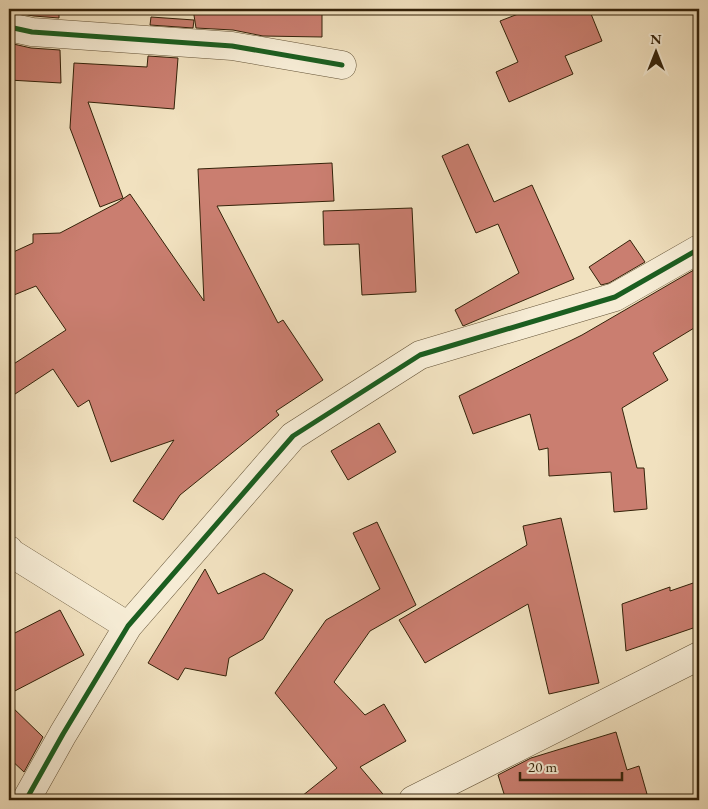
<svg xmlns="http://www.w3.org/2000/svg" width="708" height="809" font-family="'EB Garamond',serif">
<style>
.building{fill:#ca7e70;stroke:#342209}
.lines{fill:none;stroke-linecap:round;stroke-linejoin:round}
.minor-casing{stroke:#635236;stroke-width:29}
.minor{stroke:#f6ecd5;stroke-width:28}
.cycleway-casing{stroke:#f6ecd5;stroke-width:8}
.cycleway{stroke:#1b5e20;stroke-width:5}
</style>
<rect width="100%" height="100%" fill="#f1e1bf"/>
<filter id="stains"><feTurbulence type="fractalNoise" baseFrequency=".004" numOctaves="4"/><feColorMatrix values="0 0 0 0 .2 0 0 0 0 .09 0 0 0 0 .02 0 0 0 .5 -.17"/></filter>
<radialGradient id="worn" r=".72"><stop offset=".6" stop-color="#630" stop-opacity="0"/><stop offset="1" stop-color="#630" stop-opacity=".3"/></radialGradient>
<path class="building" d="M 9,9 L 59,9 L 59,18 L 34,16 L 9,12 Z
M 193,9 L 322,9 L 322,37 L 263,36 L 233,30 L 196,28 Z
M 531,9 L 589,9 L 602,41 L 565,56 L 573,74 L 509,102 L 496,72 L 518,62 L 500,21 Z
M 151,17 L 194,20 L 193,28 L 150,25 Z
M 9,43 L 31,48 L 60,50 L 61,83 L 9,80 Z
M 148,56 L 178,58 L 174,109 L 88,102 L 123,198 L 100,207 L 70,128 L 74,63 L 147,67 Z
M 468,144 L 494,202 L 532,185 L 574,279 L 463,326 L 455,310 L 519,273 L 498,224 L 476,233 L 442,156 Z
M 332,163 L 334,201 L 217,206 L 278,323 L 283,320 L 323,380 L 276,411 L 279,415 L 180,495 L 163,520 L 133,501 L 174,440 L 111,462 L 89,400 L 78,407 L 53,369 L 9,398 L 9,367 L 66,330 L 36,286 L 9,297 L 9,254 L 33,243 L 33,234 L 60,233 L 117,203 L 130,194 L 204,301 L 198,169 Z
M 412,208 L 416,292 L 362,295 L 359,244 L 324,245 L 323,211 Z
M 630,240 L 645,262 L 609,283 L 601,285 L 589,267 Z
M 699,267 L 699,325 L 653,353 L 668,380 L 622,408 L 637,468 L 644,468 L 647,509 L 614,512 L 611,472 L 549,476 L 548,448 L 539,450 L 530,414 L 473,434 L 459,396 L 582,335 Z
M 379,423 L 396,452 L 348,480 L 331,451 Z
M 561,518 L 599,683 L 549,694 L 528,604 L 425,663 L 399,620 L 527,545 L 523,526 Z
M 377,522 L 416,605 L 370,631 L 334,682 L 365,715 L 384,704 L 406,741 L 360,767 L 388,800 L 297,800 L 337,768 L 275,693 L 326,620 L 380,589 L 353,533 Z
M 205,569 L 218,594 L 264,573 L 293,590 L 263,639 L 229,658 L 226,676 L 185,668 L 178,680 L 148,663 Z
M 699,581 L 699,626 L 626,651 L 622,604 L 670,587 L 670,591 Z
M 60,610 L 84,655 L 9,694 L 9,636 Z
M 9,704 L 43,737 L 24,772 L 9,758 Z
M 616,732 L 627,770 L 639,766 L 647,794 L 626,800 L 506,800 L 498,775 L 531,758 Z"/>
<g class="lines">
<g class="minor-casing">
<path id="minor" d="M 9,27 L 32,32 L 232,46 L 342,65
M 9,550 L 11,553 L 128,626
M 26,800 L 63,734 L 128,626 L 293,436 L 420,355 L 615,297 L 699,249
M 413,800 L 699,656"/>
</g>
<use href="#minor" class="minor"/>
<g class="cycleway-casing">
<path id="cycleway" d="M 9,27 L 32,32 L 232,46 L 342,65
M 26,800 L 63,734 L 128,626 L 293,436 L 420,355 L 615,297 L 699,249"/>
</g>
<use href="#cycleway" class="cycleway"/>
</g>
<rect width="708" height="809" fill="none" stroke="#f1e1bf" stroke-width="30"/>
<rect x="10" y="10" width="688" height="789" fill="none" stroke="#342209" stroke-width="2.5"/>
<rect x="15" y="15" width="678" height="779" fill="none" stroke="#342209"/>
<g transform="translate(656 52)" stroke="#f6ecd5" stroke-width="4" paint-order="stroke">
<path d="M0-4L9 19L0 12L-9 19Z" fill="#342209"/>
<text y="-8" font-size="14" font-weight="bold" text-anchor="middle" fill="#342209">N</text>
</g>
<path d="M520 772v8h102v-8" fill="none" stroke="#342209" stroke-width="2.5"/>
<text x="528" y="772" font-size="15" fill="#342209" stroke="#f6ecd5" stroke-width="4" paint-order="stroke">20 m</text>
<rect width="100%" height="100%" filter="url(#stains)"/>
<rect width="100%" height="100%" fill="url(#worn)"/>
</svg>
